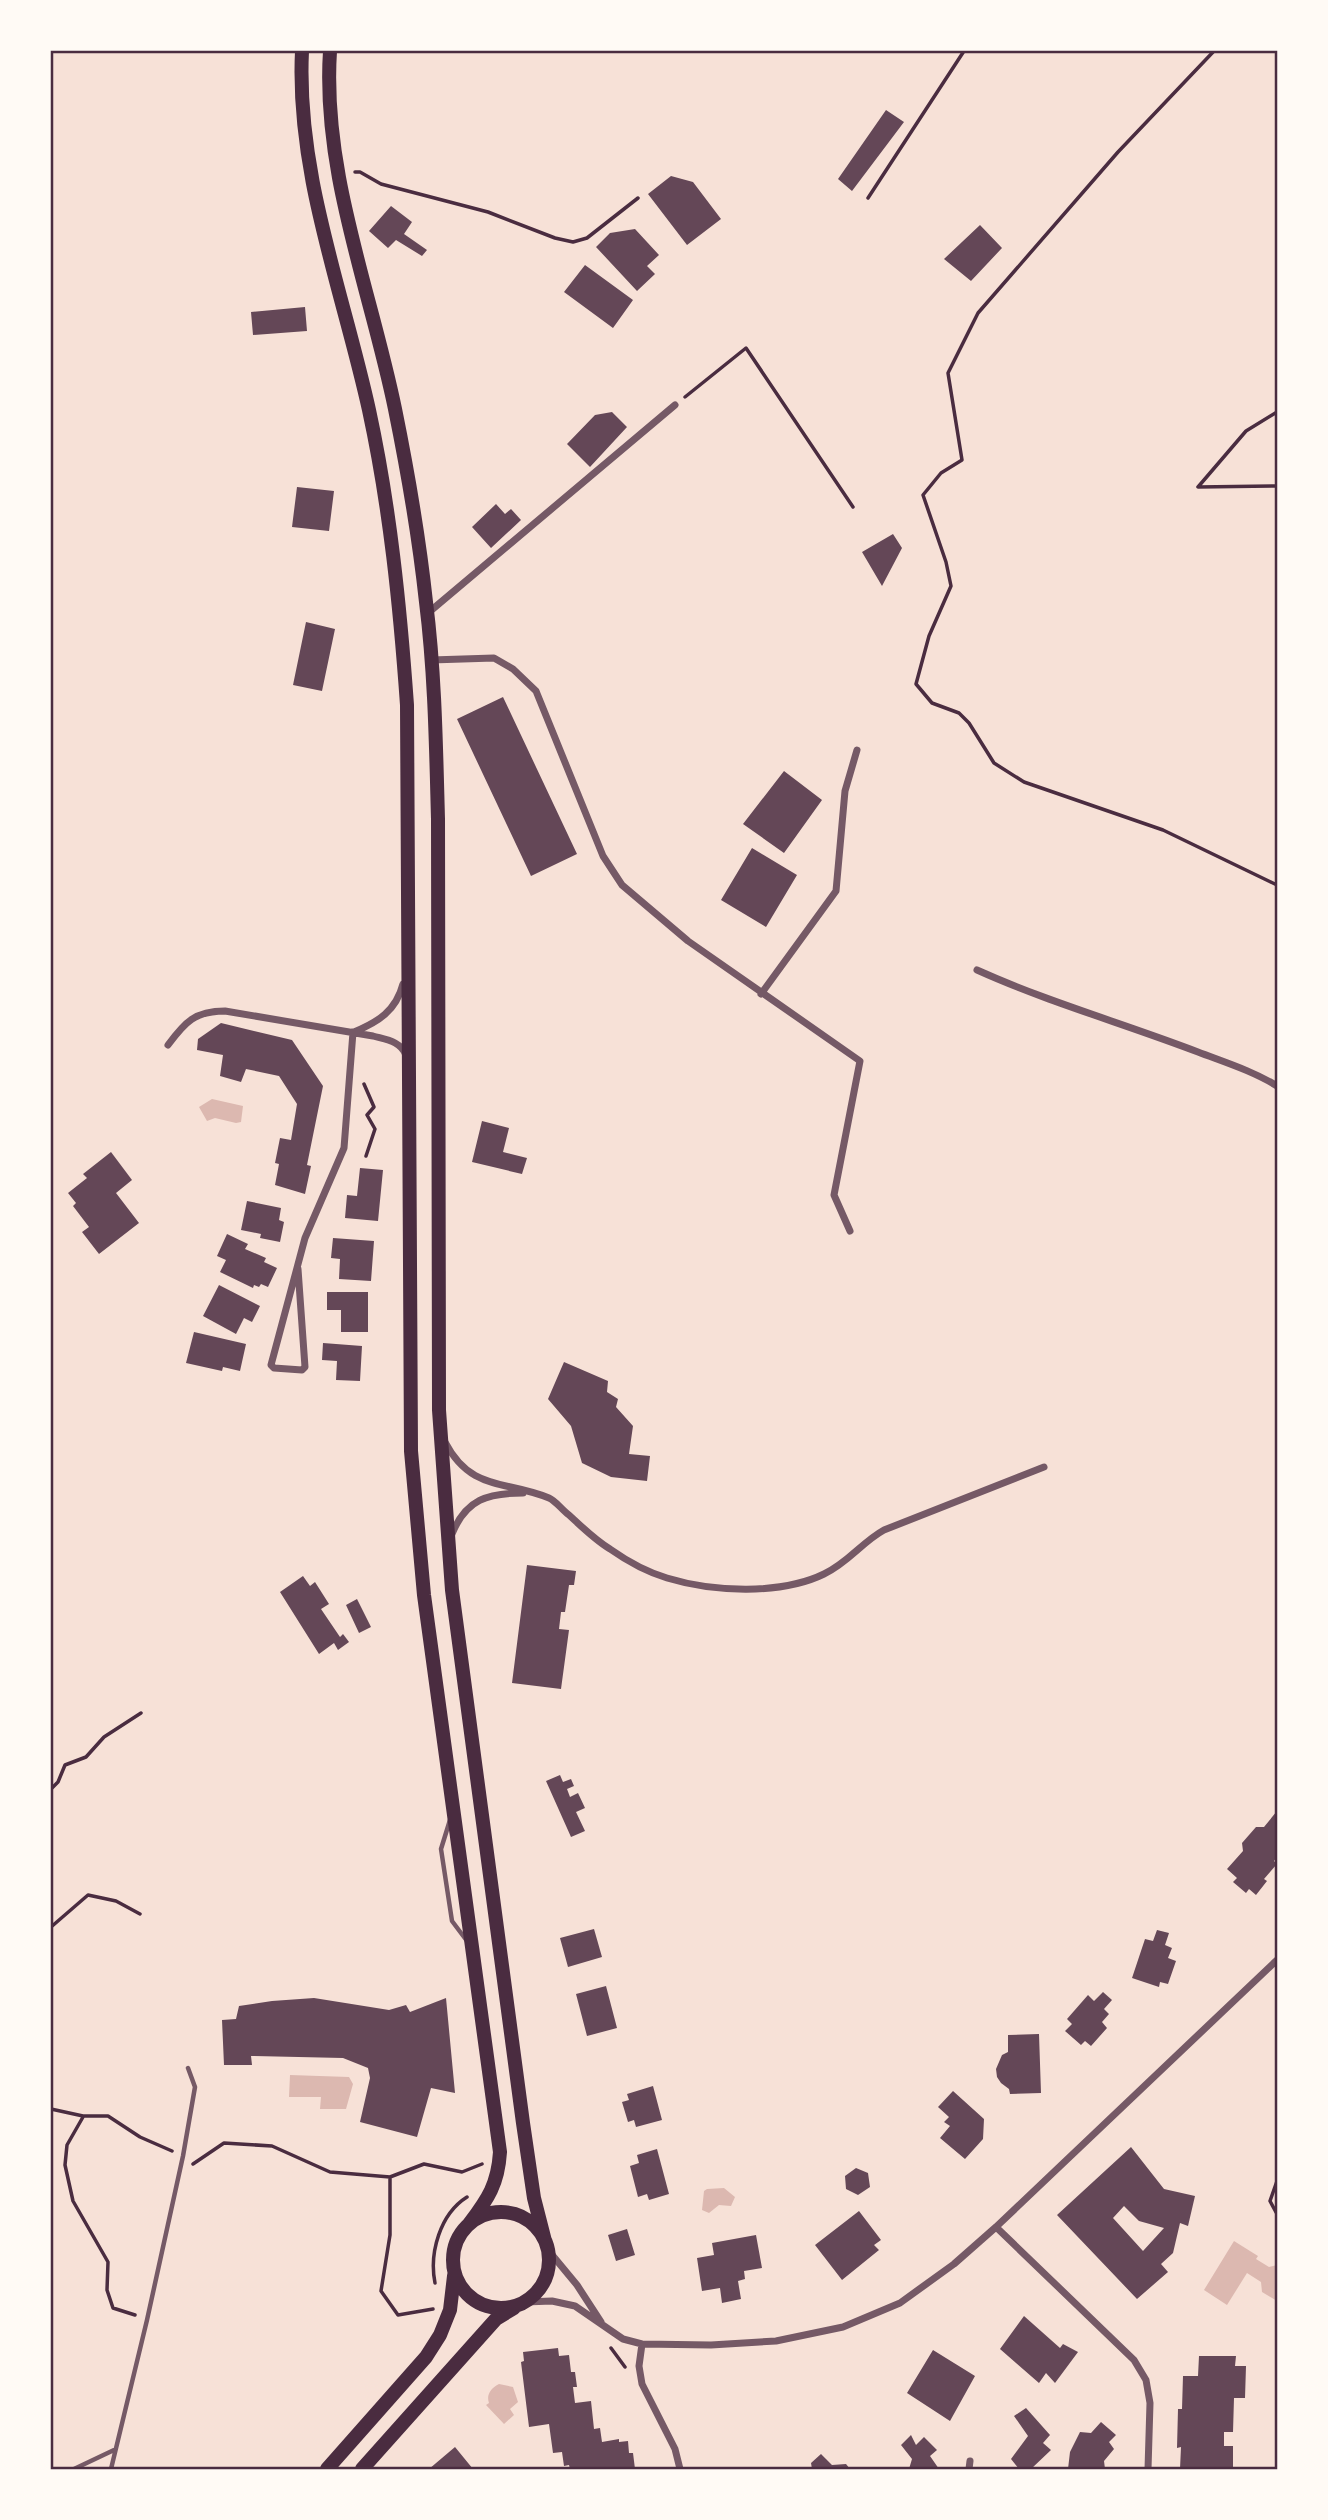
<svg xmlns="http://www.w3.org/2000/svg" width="1328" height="2520" font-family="'Roboto Condensed',sans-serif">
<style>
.water{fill:#dcb8b0}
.building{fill:#644757;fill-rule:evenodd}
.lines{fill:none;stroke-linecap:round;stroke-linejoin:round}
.path{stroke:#4a2c40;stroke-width:3.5}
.service{stroke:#755966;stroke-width:4.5}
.minor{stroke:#755966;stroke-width:7}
.secondary{stroke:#4a2c40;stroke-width:14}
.neatline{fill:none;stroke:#4a2c40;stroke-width:2.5}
</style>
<rect width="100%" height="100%" fill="#f7e1d7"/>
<path class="water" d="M 212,1099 L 243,1106 L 241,1122 L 236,1123 L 215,1118 L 207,1121 L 199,1107 Z
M 290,2075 L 349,2077 L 353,2084 L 346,2109 L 320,2109 L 321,2097 L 289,2097 Z
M 724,2188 L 735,2197 L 731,2206 L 719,2205 L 709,2213 L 702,2210 L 704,2191 L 707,2189 Z
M 1234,2241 L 1258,2256 L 1256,2259 L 1269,2267 L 1277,2265 L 1277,2301 L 1262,2292 L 1261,2282 L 1247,2273 L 1227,2305 L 1204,2290 Z
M 499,2384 L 513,2387 L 518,2402 L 510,2409 L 514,2415 L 504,2424 L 486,2405 L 489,2403 C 486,2395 491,2388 499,2384 Z"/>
<path class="building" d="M 886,110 L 904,122 L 852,191 L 838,179 Z
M 671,176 L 693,182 L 721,219 L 687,245 L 648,194 Z
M 391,206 L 412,222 L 404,234 L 427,250 L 422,256 L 396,240 L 388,248 L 369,231 Z
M 980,225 L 1002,248 L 971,281 L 944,259 Z
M 635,229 L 659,255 L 647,266 L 655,274 L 637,291 L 596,247 L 610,233 Z
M 585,265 L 633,300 L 613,328 L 564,292 Z
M 305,307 L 307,331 L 253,335 L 251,312 Z
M 612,412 L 627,427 L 590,467 L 567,444 L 595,415 Z
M 297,487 L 334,491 L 329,531 L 292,527 Z
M 496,504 L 505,514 L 511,509 L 521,520 L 491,548 L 472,527 Z
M 893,534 L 902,548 L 882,586 L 862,552 Z
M 306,622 L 335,629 L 322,691 L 293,685 Z
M 503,697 L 577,854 L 531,876 L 457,719 Z
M 784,771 L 822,800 L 784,853 L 743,824 Z
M 752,848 L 797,875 L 766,927 L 721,900 Z
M 221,1023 L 292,1040 L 323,1086 L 307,1165 L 311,1166 L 305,1194 L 275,1185 L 279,1164 L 275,1163 L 280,1138 L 291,1140 L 297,1104 L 279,1076 L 246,1069 L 241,1082 L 220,1076 L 223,1055 L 197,1050 L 198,1039 Z
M 482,1121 L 509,1128 L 503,1152 L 527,1158 L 522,1174 L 472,1162 Z
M 111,1152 L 132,1180 L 116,1193 L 139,1223 L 99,1254 L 82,1232 L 89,1227 L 73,1206 L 76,1203 L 68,1193 L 87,1178 L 83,1174 Z
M 360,1168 L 383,1170 L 378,1221 L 345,1218 L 347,1195 L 357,1196 Z
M 247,1201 L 281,1208 L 279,1220 L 284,1222 L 280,1242 L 260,1238 L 261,1234 L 241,1230 Z
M 227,1234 L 248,1244 L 245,1249 L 266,1258 L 264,1262 L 277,1268 L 268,1287 L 261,1284 L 259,1287 L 254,1285 L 253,1288 L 220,1272 L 226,1260 L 217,1256 Z
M 333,1238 L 374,1241 L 371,1281 L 339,1279 L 340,1259 L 331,1258 Z
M 219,1285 L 260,1306 L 252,1322 L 244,1318 L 236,1334 L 203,1316 Z
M 327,1292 L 368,1292 L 368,1332 L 341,1332 L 341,1310 L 327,1310 Z
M 194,1332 L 246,1344 L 240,1371 L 223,1367 L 222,1371 L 186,1363 Z
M 323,1343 L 362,1346 L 360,1381 L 336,1380 L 337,1361 L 322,1360 Z
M 564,1362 L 608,1381 L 607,1392 L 618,1399 L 616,1407 L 633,1426 L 629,1454 L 650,1456 L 647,1481 L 611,1477 L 582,1463 L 571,1426 L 548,1399 Z
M 527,1565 L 576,1571 L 574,1585 L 569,1585 L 565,1612 L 561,1612 L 559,1629 L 569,1630 L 561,1689 L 512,1683 Z
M 303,1576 L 310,1586 L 315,1582 L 329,1604 L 321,1609 L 340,1637 L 343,1634 L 349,1642 L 338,1650 L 334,1643 L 319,1654 L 280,1592 Z
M 357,1599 L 371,1627 L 359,1633 L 346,1605 Z
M 560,1775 L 563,1782 L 571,1779 L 574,1786 L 567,1789 L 570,1797 L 578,1793 L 585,1808 L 576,1812 L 585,1831 L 571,1837 L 546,1781 Z
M 1277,1811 L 1277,1857 L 1274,1861 L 1277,1864 L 1264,1879 L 1267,1881 L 1256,1895 L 1249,1889 L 1246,1893 L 1233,1882 L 1237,1878 L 1227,1869 L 1243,1851 L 1242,1843 L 1256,1827 L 1264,1827 Z
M 594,1929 L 602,1957 L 568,1967 L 560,1938 Z
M 1157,1930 L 1169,1933 L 1165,1945 L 1172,1948 L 1168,1958 L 1176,1961 L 1168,1984 L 1160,1982 L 1159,1987 L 1132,1978 L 1145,1939 L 1153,1941 Z
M 606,1986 L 617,2028 L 587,2036 L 576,1994 Z
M 1103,1992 L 1112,2000 L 1104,2009 L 1109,2014 L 1102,2022 L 1107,2028 L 1091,2046 L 1085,2041 L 1081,2045 L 1065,2031 L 1072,2024 L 1067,2019 L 1088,1995 L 1094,2001 Z
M 314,1998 L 389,2010 L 406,2005 L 410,2012 L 446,1998 L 455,2093 L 431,2088 L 417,2137 L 360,2122 L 370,2078 L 368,2068 L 343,2058 L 251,2056 L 252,2065 L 224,2065 L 222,2020 L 236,2019 L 239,2006 L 272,2001 Z
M 1039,2034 L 1041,2093 L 1010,2094 L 1009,2089 L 1001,2083 L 997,2077 L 996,2069 L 1002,2055 L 1008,2052 L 1008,2035 Z
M 653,2086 L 662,2120 L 636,2127 L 634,2120 L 628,2122 L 622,2102 L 629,2100 L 627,2094 Z
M 953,2091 L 984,2119 L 983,2139 L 965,2159 L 940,2138 L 950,2126 L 944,2122 L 949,2117 L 938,2107 Z
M 1131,2147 L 1164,2189 L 1195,2196 L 1188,2226 L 1180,2223 L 1173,2253 L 1161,2264 L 1168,2272 L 1137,2299 L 1057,2215 ZM 1124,2206 L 1139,2221 L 1164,2228 L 1143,2251 L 1113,2218 Z
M 657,2149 L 669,2194 L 649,2200 L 647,2194 L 638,2197 L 630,2166 L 639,2163 L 637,2155 Z
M 856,2168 L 868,2173 L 870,2187 L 858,2195 L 846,2189 L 845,2176 Z
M 859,2211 L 881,2240 L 874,2245 L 879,2250 L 842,2280 L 815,2245 Z
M 627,2229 L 635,2255 L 616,2261 L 608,2235 Z
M 756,2235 L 762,2268 L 744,2271 L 745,2279 L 738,2281 L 741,2299 L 722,2303 L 720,2288 L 702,2291 L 697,2258 L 714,2255 L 712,2243 Z
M 1024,2316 L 1060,2348 L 1063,2344 L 1078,2352 L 1055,2383 L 1046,2373 L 1039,2383 L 1000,2349 Z
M 558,2348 L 559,2356 L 569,2355 L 571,2372 L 575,2372 L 577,2387 L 573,2387 L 575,2403 L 591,2401 L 594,2429 L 600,2428 L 602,2442 L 619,2439 L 619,2442 L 628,2441 L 629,2453 L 633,2453 L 635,2469 L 570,2469 L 569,2465 L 564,2466 L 562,2452 L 553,2453 L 549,2424 L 529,2427 L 521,2362 L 524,2361 L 523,2352 Z
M 933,2350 L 975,2376 L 950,2421 L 907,2393 Z
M 1199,2356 L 1236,2356 L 1235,2366 L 1246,2366 L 1245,2398 L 1234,2398 L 1233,2432 L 1224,2432 L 1224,2446 L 1233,2446 L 1233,2469 L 1180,2469 L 1181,2447 L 1177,2448 L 1178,2409 L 1182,2409 L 1183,2376 L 1198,2376 Z
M 1026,2408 L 1050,2435 L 1043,2443 L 1051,2450 L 1031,2469 L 1019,2469 L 1011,2459 L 1028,2436 L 1014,2416 Z
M 1101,2422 L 1116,2435 L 1109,2442 L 1114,2449 L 1104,2461 L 1105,2469 L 1068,2469 L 1070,2452 L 1080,2432 L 1091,2433 Z
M 911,2435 L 916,2445 L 924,2437 L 937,2450 L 930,2456 L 939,2469 L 909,2469 L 912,2459 L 901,2445 Z
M 455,2447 L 473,2469 L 429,2469 Z
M 821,2454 L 832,2465 L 846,2464 L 850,2469 L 812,2469 L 811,2463 Z"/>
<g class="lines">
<path class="path" d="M 1214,51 L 1118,152 L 978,313 L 948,373 L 962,460 L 941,473 L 923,495 L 946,562 L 951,586 L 929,636 L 916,684 L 932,703 L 959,713 L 969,723 L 994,763 L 1024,782 L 1163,830 L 1277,885
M 355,172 L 360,172 L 381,184 L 488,212 L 555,238 L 573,242 L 587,238 L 638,198
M 868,198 L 964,51
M 685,397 L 746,348 L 853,507
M 1277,412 L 1246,431 L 1198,487 L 1277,486
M 364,1084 L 374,1107 L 367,1115 L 375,1129 L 366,1156
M 51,1789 L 58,1782 L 65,1765 L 86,1757 L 104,1737 L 141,1713
M 51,1927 L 88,1895 L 116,1901 L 140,1914
M 51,2109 L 83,2116 L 108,2116 L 140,2137 L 172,2151
M 83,2117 L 67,2145 L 65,2165 L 73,2201 L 108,2262 L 107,2290 L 113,2308 L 135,2315
M 193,2164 L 224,2143 L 272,2146 L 330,2172 L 390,2177 L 424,2164 L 462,2172 L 482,2164
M 390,2177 L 390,2235 L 381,2291 L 398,2315 L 433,2309
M 1277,2181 L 1270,2201 L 1277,2214
M 435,2283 C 429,2253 440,2214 467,2197
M 611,2348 L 625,2367"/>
<path class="service" d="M 450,1820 L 441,1849 L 452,1921 L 467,1941
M 74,2469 L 114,2450
M 111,2469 L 147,2320 L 183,2156 L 195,2087 L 188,2068"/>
<path class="minor" d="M 428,613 L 675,405
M 431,660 L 494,658 L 513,669 L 536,691 L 603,856 L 622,885 L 688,941 L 860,1061 L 834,1195 L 850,1231
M 977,970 C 1048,1002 1125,1024 1198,1052 C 1224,1062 1253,1071 1277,1086
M 761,994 L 836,891 L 845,791 L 857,750
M 354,1032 C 378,1022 396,1011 403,984
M 168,1045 C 185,1022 195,1011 225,1011 L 373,1036 C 387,1040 400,1041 406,1055
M 298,1269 L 305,1367 L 302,1370 L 274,1368 L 271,1365 L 305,1238 L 344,1148 L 353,1032
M 445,1442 C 471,1492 506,1480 549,1498 C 556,1501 562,1510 569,1515 C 582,1527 595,1540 610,1549 C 627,1561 647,1572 667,1578 C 713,1592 781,1595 824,1574 C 848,1563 862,1542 884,1530 L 1044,1467
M 452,1534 C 466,1499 488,1493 523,1493
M 996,2227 L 1134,2360 L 1146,2380 L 1150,2403 L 1148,2469
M 548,2250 L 577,2285 L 601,2322
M 525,2302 L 552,2301 L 575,2306 L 623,2339 L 642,2344 L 711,2345 L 776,2341 L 843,2327 L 900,2303 L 954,2264 L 996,2227 L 1277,1960
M 642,2344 L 639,2366 L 642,2384 L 675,2449 L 680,2469
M 969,2469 L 970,2461"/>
<path class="secondary" d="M 302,51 C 296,174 343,291 369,410 C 390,507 400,606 407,705 L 411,1451 L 424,1595 L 500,2152 C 498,2184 488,2199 469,2224
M 330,51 C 322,173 371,291 395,409 C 408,473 419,537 426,602 C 435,674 436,747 438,819 L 439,1410 L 452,1590 L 523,2123 L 534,2198 L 545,2241
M453 2260a48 48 0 1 1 96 0a48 48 0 1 1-96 0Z
M 327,2469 L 426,2357 L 440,2335 L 450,2310 L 454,2276
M 362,2469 L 496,2319 L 514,2308"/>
</g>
<rect width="1328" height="2520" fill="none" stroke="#fffaf5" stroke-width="105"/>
<rect x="52" y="52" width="1224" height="2416" class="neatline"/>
</svg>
